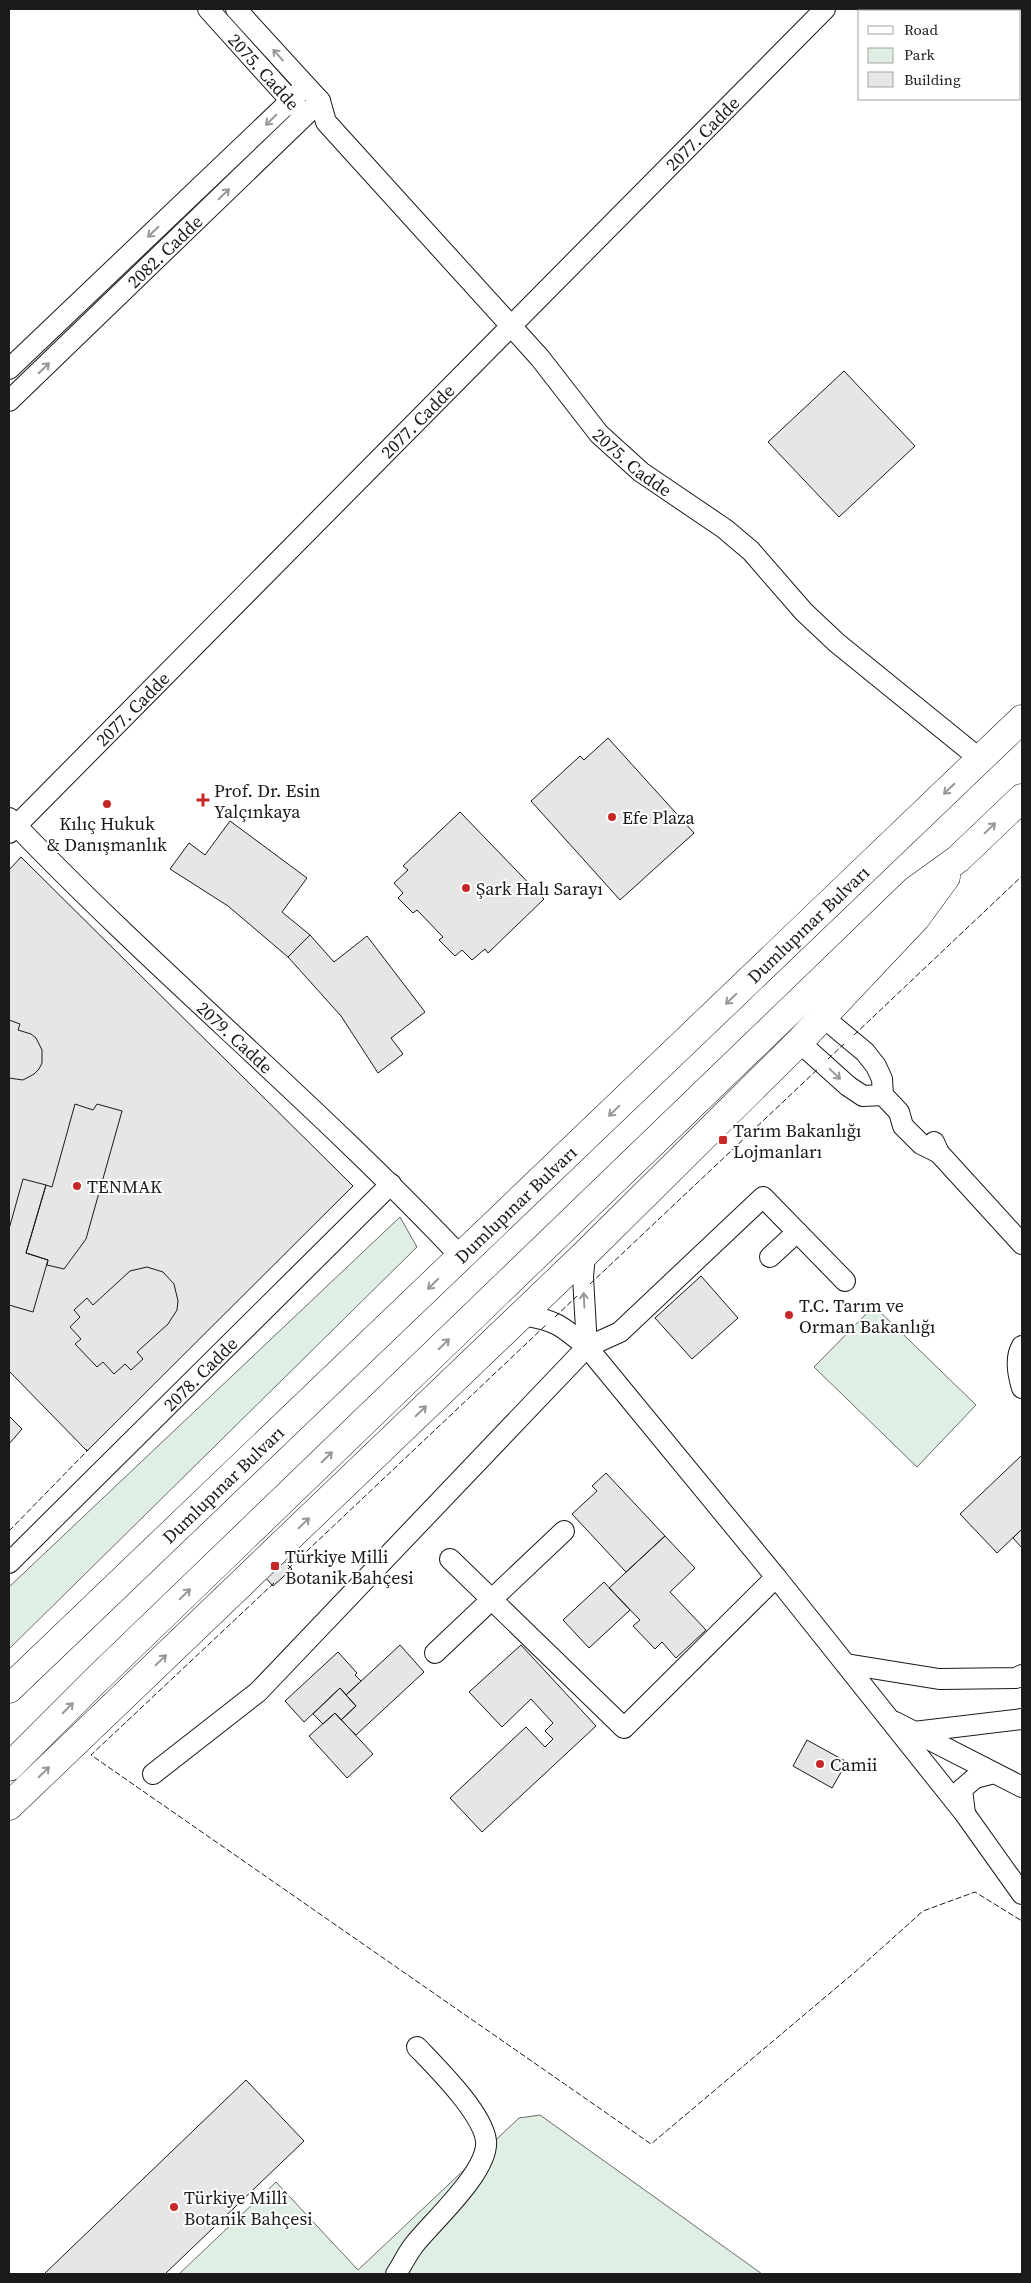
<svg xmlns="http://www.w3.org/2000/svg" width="1031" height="2283" font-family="'Source Serif 4',serif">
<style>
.green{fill:#e0efe3;stroke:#6a6a6a}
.building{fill:#e6e6e6;stroke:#1a1a1a}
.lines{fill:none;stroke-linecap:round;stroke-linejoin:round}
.minor-casing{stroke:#1a1a1a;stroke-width:22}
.highway-casing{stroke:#1a1a1a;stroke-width:29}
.minor{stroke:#fff;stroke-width:20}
.highway{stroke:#fff;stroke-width:28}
.fence{stroke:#1a1a1a;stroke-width:1;stroke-dasharray:6 2.5;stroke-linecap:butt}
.oneway{stroke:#989898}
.poi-dot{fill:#c62828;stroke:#fff;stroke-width:2}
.labels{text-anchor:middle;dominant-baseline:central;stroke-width:4;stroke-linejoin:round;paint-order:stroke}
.street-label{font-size:18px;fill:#1a1a1a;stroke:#fff}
.poi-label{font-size:18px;fill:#1a1a1a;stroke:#fff;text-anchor:start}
</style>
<rect width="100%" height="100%" fill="#fff"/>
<path class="green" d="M400 1217 417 1247 9 1649V1587Z
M874 1306 976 1405 917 1467 814 1367Z
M540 2115 762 2274H179L276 2182 358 2270 519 2118Z"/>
<path class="building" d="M844 371 915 446 839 517 768 442Z
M608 738 694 833 620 900 531 801 580 756 584 760Z
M460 812 544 899 488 953 485 949 472 960 462 950 455 956 439 940 443 937 417 910 413 913 398 898 403 893 394 883 408 870 403 866Z
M230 821 307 878 282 912 310 935 288 957 228 906 170 869 189 843 205 855Z
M21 857 353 1186 87 1451 9 1371V870Z
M310 935 334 962 367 936 425 1012 391 1038 403 1054 378 1073 341 1016 288 957Z
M9 1020 20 1024 18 1030 31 1034 36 1038 42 1050V1063L39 1069 34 1074 23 1080 9 1078Z
M75 1104 93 1110 97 1104 122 1111 86 1239 64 1269 47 1265 48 1260 26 1253 46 1185 52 1187Z
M23 1179 46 1185 26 1253 48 1260 33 1312 9 1305V1229Z
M147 1267 163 1272 174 1284 178 1301 177 1310 168 1324 137 1352 143 1359 131 1370 125 1364 114 1374 103 1362 97 1367 75 1344 81 1339 70 1327 80 1317 74 1310 87 1298 93 1305 130 1271Z
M701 1276 738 1318 692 1359 655 1318Z
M9 1416 22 1429 9 1444Z
M1022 1455V1529L997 1553 960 1514Z
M606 1473 665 1536 626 1572 572 1514 597 1491 592 1486Z
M1021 1530 1022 1532V1548L1013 1538Z
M665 1536 695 1568 670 1592 706 1630 676 1658 662 1642 655 1649 633 1626 640 1620 609 1588Z
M282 1559 292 1569 273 1586 264 1576Z
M604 1582 630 1610 589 1648 563 1620Z
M400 1645 424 1672 356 1735 341 1720 356 1706 346 1695Z
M521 1645 596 1726 482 1832 450 1798 526 1727 545 1747 553 1739 545 1731 553 1723 531 1699 502 1727 469 1692Z
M338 1652 357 1673 355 1675 361 1681 346 1695 340 1688 304 1722 285 1701Z
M340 1688 356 1706 341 1720 335 1713 323 1724 313 1714Z
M335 1713 373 1754 347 1778 309 1736Z
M807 1740 847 1762 832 1788 793 1766Z
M246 2080 304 2141 165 2274H44Z"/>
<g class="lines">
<g class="minor-casing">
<g id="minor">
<path id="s1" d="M208 9 300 111"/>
<path id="s2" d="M236 9 320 101 326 122 540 358 599 434 641 472 725 529 751 551 804 612 837 643 980 759"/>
<path d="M9 369 306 86"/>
<path id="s3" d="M9 401 320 101"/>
<path id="s4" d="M9 818C154 970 317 1104 461 1257"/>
<path id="s5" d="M9 833 825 9"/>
<path d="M823 1017 865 1052 876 1066 882 1079 883 1095 899 1112 903 1126 921 1144 939 1153"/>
<path d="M799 1042 848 1086 863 1096 883 1095"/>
<path d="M934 1142 939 1153 1022 1244"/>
<path d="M585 1254 583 1277 587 1347"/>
<path d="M770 1257 797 1232"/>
<path d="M1022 1346C1015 1357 1018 1375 1022 1388"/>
<path d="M450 1559 624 1728 776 1577 587 1347C561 1325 555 1320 522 1315"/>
<path id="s6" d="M9 1563 391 1184"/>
<path d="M776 1577 965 1814 1022 1894"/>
<path d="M435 1653 564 1531"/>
<path d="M846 1664 939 1679 1016 1678 1022 1675"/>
<path d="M895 1722 1022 1787"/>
<path d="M914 1732 1022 1719"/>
<path d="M153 1774 258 1692 587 1347 620 1332 763 1197 845 1281"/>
<path d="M965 1814 962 1789 975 1778 994 1773"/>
<path d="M396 2274C402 2265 407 2254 414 2245 433 2221 489 2171 486 2141 483 2113 436 2067 417 2047"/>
</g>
</g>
<g class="highway-casing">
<g id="highway">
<path id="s7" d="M9 1689 1022 719"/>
<path d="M9 1767 95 1681 915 890 958 859 1022 798"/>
<path d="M9 1806 585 1254 799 1042 916 918 946 877"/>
</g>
</g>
<use href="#minor" class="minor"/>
<use href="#highway" class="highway"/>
<path class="fence" d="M854 1035 1022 876
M828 1059 844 1044
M590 1284 819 1068
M555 1317 577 1296
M9 1531 87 1451 86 1449
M288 1569 546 1325
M274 1583 91 1755 651 2144 855 1972 923 1911 975 1892 1022 1921"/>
</g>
<defs><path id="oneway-shaft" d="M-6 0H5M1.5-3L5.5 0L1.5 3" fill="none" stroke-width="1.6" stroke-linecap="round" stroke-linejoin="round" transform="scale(1.25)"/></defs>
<g class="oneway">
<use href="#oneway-shaft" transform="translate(278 55) rotate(-132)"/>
<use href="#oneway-shaft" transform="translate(271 120) rotate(136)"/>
<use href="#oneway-shaft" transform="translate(224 194) rotate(-44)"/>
<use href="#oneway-shaft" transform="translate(153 232) rotate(136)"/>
<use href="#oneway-shaft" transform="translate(44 368) rotate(-44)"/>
<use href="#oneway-shaft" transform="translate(949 789) rotate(136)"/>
<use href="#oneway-shaft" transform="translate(990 828) rotate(-44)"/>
<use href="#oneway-shaft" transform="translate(731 999) rotate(136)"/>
<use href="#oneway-shaft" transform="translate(835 1074) rotate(43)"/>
<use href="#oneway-shaft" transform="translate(614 1111) rotate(136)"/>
<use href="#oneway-shaft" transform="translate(433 1284) rotate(136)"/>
<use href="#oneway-shaft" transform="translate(584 1300) rotate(-93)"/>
<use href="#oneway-shaft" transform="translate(444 1344) rotate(-44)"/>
<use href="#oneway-shaft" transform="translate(421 1411) rotate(-44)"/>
<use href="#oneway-shaft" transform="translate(327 1457) rotate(-44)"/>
<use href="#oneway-shaft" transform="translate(304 1523) rotate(-44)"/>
<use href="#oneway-shaft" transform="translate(185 1594) rotate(-44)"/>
<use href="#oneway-shaft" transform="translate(161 1660) rotate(-44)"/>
<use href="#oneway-shaft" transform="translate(68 1708) rotate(-45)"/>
<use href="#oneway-shaft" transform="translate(44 1772) rotate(-44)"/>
</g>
<g class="poi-dot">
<path d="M200.5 792.5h5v5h5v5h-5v5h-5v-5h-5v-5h5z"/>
<circle cx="107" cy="804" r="5"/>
<circle cx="612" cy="817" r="5"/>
<circle cx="466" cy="888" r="5"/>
<rect x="718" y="1135" width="10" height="10" rx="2.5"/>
<circle cx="77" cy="1186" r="5"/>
<circle cx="789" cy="1315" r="5"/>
<rect x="270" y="1561" width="10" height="10" rx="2.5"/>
<circle cx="820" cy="1764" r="5"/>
<circle cx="174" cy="2207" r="5"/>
</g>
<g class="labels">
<g class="street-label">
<text stroke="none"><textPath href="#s1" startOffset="84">2075. Cadde</textPath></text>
<text stroke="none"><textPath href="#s5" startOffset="985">2077. Cadde</textPath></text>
<text stroke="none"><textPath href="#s3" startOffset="216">2082. Cadde</textPath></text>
<text stroke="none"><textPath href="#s5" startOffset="580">2077. Cadde</textPath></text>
<text stroke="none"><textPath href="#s2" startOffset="605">2075. Cadde</textPath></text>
<text stroke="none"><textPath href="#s5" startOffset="175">2077. Cadde</textPath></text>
<text stroke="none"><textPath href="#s7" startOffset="1106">Dumlupınar Bulvarı</textPath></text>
<text stroke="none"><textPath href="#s4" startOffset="315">2079. Cadde</textPath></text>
<text stroke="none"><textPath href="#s7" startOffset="701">Dumlupınar Bulvarı</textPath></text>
<text stroke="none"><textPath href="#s6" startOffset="269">2078. Cadde</textPath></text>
<text stroke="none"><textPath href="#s7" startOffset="296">Dumlupınar Bulvarı</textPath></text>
</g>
<g class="poi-label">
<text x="214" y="790">Prof. Dr. Esin<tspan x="214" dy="21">Yalçınkaya</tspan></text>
<text x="622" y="817">Efe Plaza</text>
<text x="107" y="823" text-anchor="middle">Kılıç Hukuk<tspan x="107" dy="21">&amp; Danışmanlık</tspan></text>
<text x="476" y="888">Şark Halı Sarayı</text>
<text x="733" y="1130">Tarım Bakanlığı<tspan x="733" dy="21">Lojmanları</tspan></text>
<text x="87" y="1186">TENMAK</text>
<text x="799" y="1305">T.C. Tarım ve<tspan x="799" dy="21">Orman Bakanlığı</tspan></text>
<text x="285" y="1556">Türkiye Milli<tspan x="285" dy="21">Botanik Bahçesi</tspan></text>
<text x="830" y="1764">Camii</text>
<text x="184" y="2197">Türkiye Millî<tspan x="184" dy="21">Botanik Bahçesi</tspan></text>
</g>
</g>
<rect width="1031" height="2283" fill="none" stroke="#1a1a1a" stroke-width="20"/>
<rect x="858" y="10" width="162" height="90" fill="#ffffff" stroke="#a3a3a3"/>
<rect x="868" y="26" width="25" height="8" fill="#ffffff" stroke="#a3a3a3"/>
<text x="904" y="35" font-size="15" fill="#1a1a1a">Road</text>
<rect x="868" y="48" width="25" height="15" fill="#e0efe3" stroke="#a3a3a3"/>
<text x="904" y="60" font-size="15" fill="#1a1a1a">Park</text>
<rect x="868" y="72" width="25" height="15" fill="#e6e6e6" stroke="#a3a3a3"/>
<text x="904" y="85" font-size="15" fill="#1a1a1a">Building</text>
</svg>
